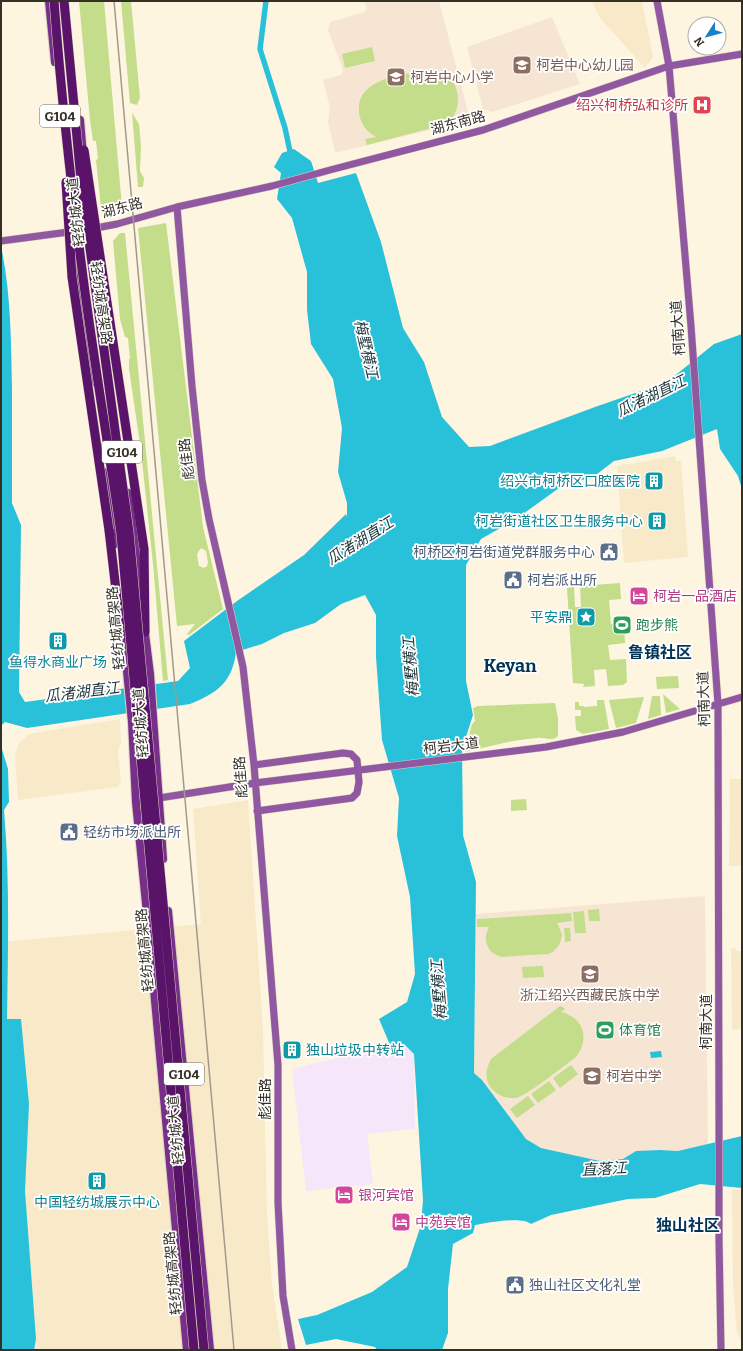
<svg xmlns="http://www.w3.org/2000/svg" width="743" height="1351" font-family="Bitter,'Noto Sans SC',serif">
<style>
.built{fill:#f8e9c9}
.industrial{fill:#f5e6f9}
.education{fill:#f6e5d3}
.green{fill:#c3dd8a;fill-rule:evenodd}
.water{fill:#29c1da}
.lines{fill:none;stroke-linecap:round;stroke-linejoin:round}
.canal{stroke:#29c1da;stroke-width:5.5}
.secondary-casing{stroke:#dad2bf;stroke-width:8}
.primary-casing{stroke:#dad2bf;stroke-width:10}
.highway-casing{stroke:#dad2bf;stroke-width:10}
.secondary{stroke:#9058a0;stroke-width:7}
.primary{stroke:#772f89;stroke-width:8}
.highway{stroke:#59146a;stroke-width:9}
.rail{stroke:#a19a8b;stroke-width:1.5}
.highway-bridge-casing{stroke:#dad2bf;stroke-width:10;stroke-linecap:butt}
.highway-bridge{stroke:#59146a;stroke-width:9}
.labels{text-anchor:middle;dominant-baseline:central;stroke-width:3.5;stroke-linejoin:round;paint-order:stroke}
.shield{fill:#fff;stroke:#716e67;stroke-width:1}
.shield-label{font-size:13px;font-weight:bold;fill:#343026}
.education-label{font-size:14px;fill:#785e54;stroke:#fff;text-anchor:start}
.health-label{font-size:14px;fill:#be3a42;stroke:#fff;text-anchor:end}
.street-label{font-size:14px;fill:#343026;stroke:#fff}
.culture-label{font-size:14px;fill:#0d838f;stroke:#fff;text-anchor:end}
.service-label{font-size:14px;fill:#4e5e75;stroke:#fff;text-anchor:start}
.hotel-label{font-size:14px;fill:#b23c85;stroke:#fff;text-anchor:start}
.leisure-label{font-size:14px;fill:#27864d;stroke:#fff;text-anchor:start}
.water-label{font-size:15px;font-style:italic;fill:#223a3f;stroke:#fff}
.quarter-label{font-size:16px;font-weight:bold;fill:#033458;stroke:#fff}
.district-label{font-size:18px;font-weight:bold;fill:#033458;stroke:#fff}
</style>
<rect width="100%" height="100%" fill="#fef5e1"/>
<path class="built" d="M592 1H642L653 57 645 68 599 17Z
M675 456 676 461H681L688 557 624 563 617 466Z
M120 719 121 743 118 751 121 782 118 787 18 800 15 755 19 743 29 734Z
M730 779H742V866H729Z
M248 800 263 1030 267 1216 272 1284 282 1350H1V942L201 924 193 809Z
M731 948H736V951H742V1029L732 1030Z
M732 1189 742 1190V1340L737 1334 733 1287Z"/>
<path class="industrial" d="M404 1044 414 1054 415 1129 367 1134 373 1184 306 1191 292 1069 390 1045Z"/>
<path class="education" d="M364 1H439L468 112 463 122 335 153 328 122 330 108 323 80 341 75 343 70 328 30 330 22 365 12 367 8Z
M552 17 580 84 492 112 483 109 467 47Z
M705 896 708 1145 678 1151 660 1150 637 1151 623 1159 600 1161 541 1148 526 1139 482 1080 474 1073 476 914Z"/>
<path class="green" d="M79 1H104L122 207 119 214H105L101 208 96 160 98 159 96 141H93L90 120Z
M121 1H131L140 98 137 105 130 103Z
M372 47 375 61 345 68 342 54Z
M422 70C428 70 433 69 438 71 458 77 463 101 453 117L461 116 462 120 367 145 365 139 376 137C367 132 360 124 359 112 356 79 399 76 422 70Z
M132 113 139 124 141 146 140 171 144 178 143 187H138Z
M166 223 203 527 223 609 189 635 187 634 195 624 177 626 138 228ZM201 548 206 551 208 562 207 566 204 568 199 566 197 554Z
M120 233H125L168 680 163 681 153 564 141 451 129 369V359H130L128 338 125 337 120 319 113 241Z
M620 583 621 599 609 600 611 624 624 623 625 643 608 645 610 660 626 659 627 682 623 685 608 686 606 669 594 670 595 686 583 687 584 684 573 683 567 588 574 587 575 607H581L580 586Z
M678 676 679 688 657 689 656 677Z
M663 694 680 709 666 713Z
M652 696H660L661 715 648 719Z
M644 697 636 723 616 728 609 700Z
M597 700H604L609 729 583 734 576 730 575 716H581V710H575V702H579V706H583L584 707 597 706Z
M555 703 558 718V736C552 742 545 737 537 738 515 740 497 744 475 750L474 748 469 749 470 751 465 752 472 724 475 721 473 708 478 706Z
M526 799 527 810 511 811V800Z
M599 909 600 921H589L588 910Z
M584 911 586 933H575L573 912Z
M571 913 572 921 557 923 562 934 561 940 559 945 553 952 548 954 502 957C487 954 482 940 489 927H477V919Z
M564 928H570L571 941 565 942Z
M543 966 544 977 523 978 522 967Z
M560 1006 563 1007 565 1009 561 1012C585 1018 590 1040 575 1058 562 1067 528 1095 516 1098 506 1099 497 1095 491 1088 484 1078 486 1069 491 1059Z
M571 1065 578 1074 560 1088 553 1078Z
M549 1081 556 1090 538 1103 531 1094Z
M528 1096 535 1105 517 1118 510 1109Z"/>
<path class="water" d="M294 149 311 161 318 183 356 173 381 242 403 328 424 362 442 417 469 447 490 446 595 407 667 382 714 344 742 334V489L738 476 720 449 717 429 662 451 614 461 592 478 566 483 516 519 481 539 466 565V681L473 715 462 749 463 835 476 882 474 1073 482 1080 526 1139 541 1148 600 1161 623 1159 636 1151 660 1150 678 1151 742 1136V1188L700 1184 655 1198 628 1199 551 1215 531 1224C521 1216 488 1223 475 1225L473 1233 453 1244 448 1289V1333L442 1350H377L375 1347 336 1339 306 1345 298 1319 317 1315 372 1292 407 1267 421 1225 423 1200 414 1054 404 1044 390 1045 379 1019 407 1002 415 974 410 897 397 836 399 798 382 740 376 657V615L365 595 341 604 315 623 284 633 262 644 236 652C232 683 217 693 190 704L27 728 5 722 1 726V246C11 293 11 341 12 388 12 427 12 465 12 503L21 525 19 692 25 702 178 681 190 668 184 641 237 601 304 555 346 514 347 517V503L338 472 342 428 333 379 311 344 307 310V272L292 218 277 199 281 173 274 167 282 153Z
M1 746 8 769 9 802 4 810C10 879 8 949 7 1019H21L29 1104 25 1191 36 1339 34 1350H1Z
M661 1051 662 1057 651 1058 650 1052Z"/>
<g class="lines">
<path class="canal" d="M266 1 260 49 285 128 291 156"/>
<g class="secondary-casing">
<path id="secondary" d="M657 1 669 66 691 326 718 704 719 1122V1240L721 1350
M177 207 192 386 202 480 209 519 243 667 254 765 278 1065V1203L283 1296 292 1350
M1 241 91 229 117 224 177 207 272 186 330 170 483 130 669 66 742 54
M254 765 343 753 351 754 357 760 359 782 357 793 352 798 257 811
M159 798 255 783 546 747 623 732 742 697"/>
</g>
<g class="primary-casing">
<path id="primary" d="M49 1 55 62
M80 120 83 156
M75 261 94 382
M108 472 115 544
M128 493 141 596
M144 626 150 674 163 859
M123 630 132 722 136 802 148 924 187 1350
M168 911 210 1350"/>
</g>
<g class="highway-casing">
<path id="highway" d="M130 455 144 549 145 632
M109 530 117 599 124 635"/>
</g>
<use href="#secondary" class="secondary"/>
<use href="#primary" class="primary"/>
<use href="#highway" class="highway"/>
<path class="rail" d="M114 1 234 1350"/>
<g class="highway-bridge-casing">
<path id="highway-bridge" d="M54 1C61 93 71 185 83 277 94 363 109 448 121 534L194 1350
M64 1 82 190 129 532 204 1350
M84 150 130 455
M66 182 72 277 109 530"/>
</g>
<use href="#highway-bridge" class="highway-bridge"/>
</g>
<defs>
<g id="school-square" transform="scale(1)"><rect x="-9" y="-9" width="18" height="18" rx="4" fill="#8d6e63" stroke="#fff"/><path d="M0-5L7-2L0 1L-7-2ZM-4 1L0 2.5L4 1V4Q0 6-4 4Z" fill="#fff"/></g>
<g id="hospital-square" transform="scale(1)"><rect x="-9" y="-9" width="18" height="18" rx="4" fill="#e0444e" stroke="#fff"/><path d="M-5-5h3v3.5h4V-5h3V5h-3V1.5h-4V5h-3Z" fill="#fff"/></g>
<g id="building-square" transform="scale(1)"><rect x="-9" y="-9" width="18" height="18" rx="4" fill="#0f9aa8" stroke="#fff"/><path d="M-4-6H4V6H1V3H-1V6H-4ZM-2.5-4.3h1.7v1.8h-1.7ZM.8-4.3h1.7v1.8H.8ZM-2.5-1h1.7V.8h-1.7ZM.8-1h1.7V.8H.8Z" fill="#fff"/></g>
<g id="civic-square" transform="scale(1)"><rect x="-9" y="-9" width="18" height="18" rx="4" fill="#5c6f8a" stroke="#fff"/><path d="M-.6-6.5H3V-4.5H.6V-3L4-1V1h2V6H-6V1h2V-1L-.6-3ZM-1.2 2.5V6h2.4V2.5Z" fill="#fff"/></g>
<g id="hotel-square" transform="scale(1)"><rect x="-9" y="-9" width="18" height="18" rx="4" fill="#d1479c" stroke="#fff"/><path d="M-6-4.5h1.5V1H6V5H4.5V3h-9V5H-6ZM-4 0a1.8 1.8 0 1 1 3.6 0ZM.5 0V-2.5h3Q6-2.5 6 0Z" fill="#fff"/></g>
<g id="sight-square" transform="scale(1)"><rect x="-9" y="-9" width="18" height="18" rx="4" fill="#0f9aa8" stroke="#fff"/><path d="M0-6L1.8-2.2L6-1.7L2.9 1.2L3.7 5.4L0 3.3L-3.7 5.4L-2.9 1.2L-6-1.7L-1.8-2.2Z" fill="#fff"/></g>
<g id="stadium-square" transform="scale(1)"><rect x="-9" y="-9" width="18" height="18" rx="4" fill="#2e9e5b" stroke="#fff"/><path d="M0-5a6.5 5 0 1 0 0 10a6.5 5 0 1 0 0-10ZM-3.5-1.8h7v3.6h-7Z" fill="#fff"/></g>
</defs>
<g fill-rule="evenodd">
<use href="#school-square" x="522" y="65"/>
<use href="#school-square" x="396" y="77"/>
<use href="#hospital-square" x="702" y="105"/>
<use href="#building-square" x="654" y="481"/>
<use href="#building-square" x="657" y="521"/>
<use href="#civic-square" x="609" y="552"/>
<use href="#civic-square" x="513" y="580"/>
<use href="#hotel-square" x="639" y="596"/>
<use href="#sight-square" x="586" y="617"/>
<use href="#stadium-square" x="622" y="625"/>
<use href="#building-square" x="58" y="641"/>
<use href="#civic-square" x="69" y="832"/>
<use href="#school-square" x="590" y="974"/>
<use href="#stadium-square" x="605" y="1030"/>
<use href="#building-square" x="292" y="1050"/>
<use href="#school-square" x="592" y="1076"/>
<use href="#building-square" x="97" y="1181"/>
<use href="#hotel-square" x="344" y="1195"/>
<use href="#hotel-square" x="401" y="1222"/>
<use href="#civic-square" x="515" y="1285"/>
</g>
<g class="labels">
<g class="shield">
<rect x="40" y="105" width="40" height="22" rx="3"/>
<rect x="102" y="441" width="40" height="22" rx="3"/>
<rect x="164" y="1063" width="40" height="22" rx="3"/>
</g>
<g class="shield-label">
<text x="60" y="116">G104</text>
<text x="122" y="452">G104</text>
<text x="184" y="1074">G104</text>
</g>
<g class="education-label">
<text x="536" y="65">柯岩中心幼儿园</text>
<text x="410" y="77">柯岩中心小学</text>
<text x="590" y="995" text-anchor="middle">浙江绍兴西藏民族中学</text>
<text x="606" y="1076">柯岩中学</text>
</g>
<g class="health-label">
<text x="688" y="105">绍兴柯桥弘和诊所</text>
</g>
<g class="street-label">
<text transform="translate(458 123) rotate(-15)">湖东南路</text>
<text transform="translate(122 208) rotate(-15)">湖东路</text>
<text transform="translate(76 212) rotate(-96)">轻纺城大道</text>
<text transform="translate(101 303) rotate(82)">轻纺城高架路</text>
<text transform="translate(678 328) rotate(-94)">柯南大道</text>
<text transform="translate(187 459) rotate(-97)">彪佳路</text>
<text transform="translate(116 628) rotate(-95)">轻纺城高架路</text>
<text transform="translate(704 699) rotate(-92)">柯南大道</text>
<text transform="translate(141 723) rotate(-94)">轻纺城大道</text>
<text transform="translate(451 746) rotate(-7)">柯岩大道</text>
<text transform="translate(241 777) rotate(-94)">彪佳路</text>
<text transform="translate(145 950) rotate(-95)">轻纺城高架路</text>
<text transform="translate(706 1022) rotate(-90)">柯南大道</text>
<text transform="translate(265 1099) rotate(-90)">彪佳路</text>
<text transform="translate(176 1130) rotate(-95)">轻纺城大道</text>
<text transform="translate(173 1273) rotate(-95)">轻纺城高架路</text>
</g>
<g class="culture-label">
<text x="640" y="481">绍兴市柯桥区口腔医院</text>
<text x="643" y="521">柯岩街道社区卫生服务中心</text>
<text x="572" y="617">平安鼎</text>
<text x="58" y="662" text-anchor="middle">鱼得水商业广场</text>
<text x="306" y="1050" text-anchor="start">独山垃圾中转站</text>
<text x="97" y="1202" text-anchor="middle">中国轻纺城展示中心</text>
</g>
<g class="service-label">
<text x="595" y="552" text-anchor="end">柯桥区柯岩街道党群服务中心</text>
<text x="527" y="580">柯岩派出所</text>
<text x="83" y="832">轻纺市场派出所</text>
<text x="529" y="1285">独山社区文化礼堂</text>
</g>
<g class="hotel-label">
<text x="653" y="596">柯岩一品酒店</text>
<text x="358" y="1195">银河宾馆</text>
<text x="415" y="1222">中苑宾馆</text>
</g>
<g class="leisure-label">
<text x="636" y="625">跑步熊</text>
<text x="619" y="1030">体育馆</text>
</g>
<g class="water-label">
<text transform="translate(366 349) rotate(77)">梅墅横江</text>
<text transform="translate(651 396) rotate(-26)">瓜渚湖直江</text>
<text transform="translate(360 541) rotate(-32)">瓜渚湖直江</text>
<text transform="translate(411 667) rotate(-95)">梅墅横江</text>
<text transform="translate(82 692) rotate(-7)">瓜渚湖直江</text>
<text transform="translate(439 990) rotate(-95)">梅墅横江</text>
<text transform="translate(604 1169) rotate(-3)">直落江</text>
</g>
<g class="quarter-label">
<text x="660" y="652">鲁镇社区</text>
<text x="688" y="1225">独山社区</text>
</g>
<g class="district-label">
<text x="510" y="666">Keyan</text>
</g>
</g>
<rect width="743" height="1351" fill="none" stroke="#343026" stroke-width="4"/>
<g transform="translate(707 36) rotate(234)"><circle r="19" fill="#ffffff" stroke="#aeaca8"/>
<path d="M0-3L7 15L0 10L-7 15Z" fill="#1a80cb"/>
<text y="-6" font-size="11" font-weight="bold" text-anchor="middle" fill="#343026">N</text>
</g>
</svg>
